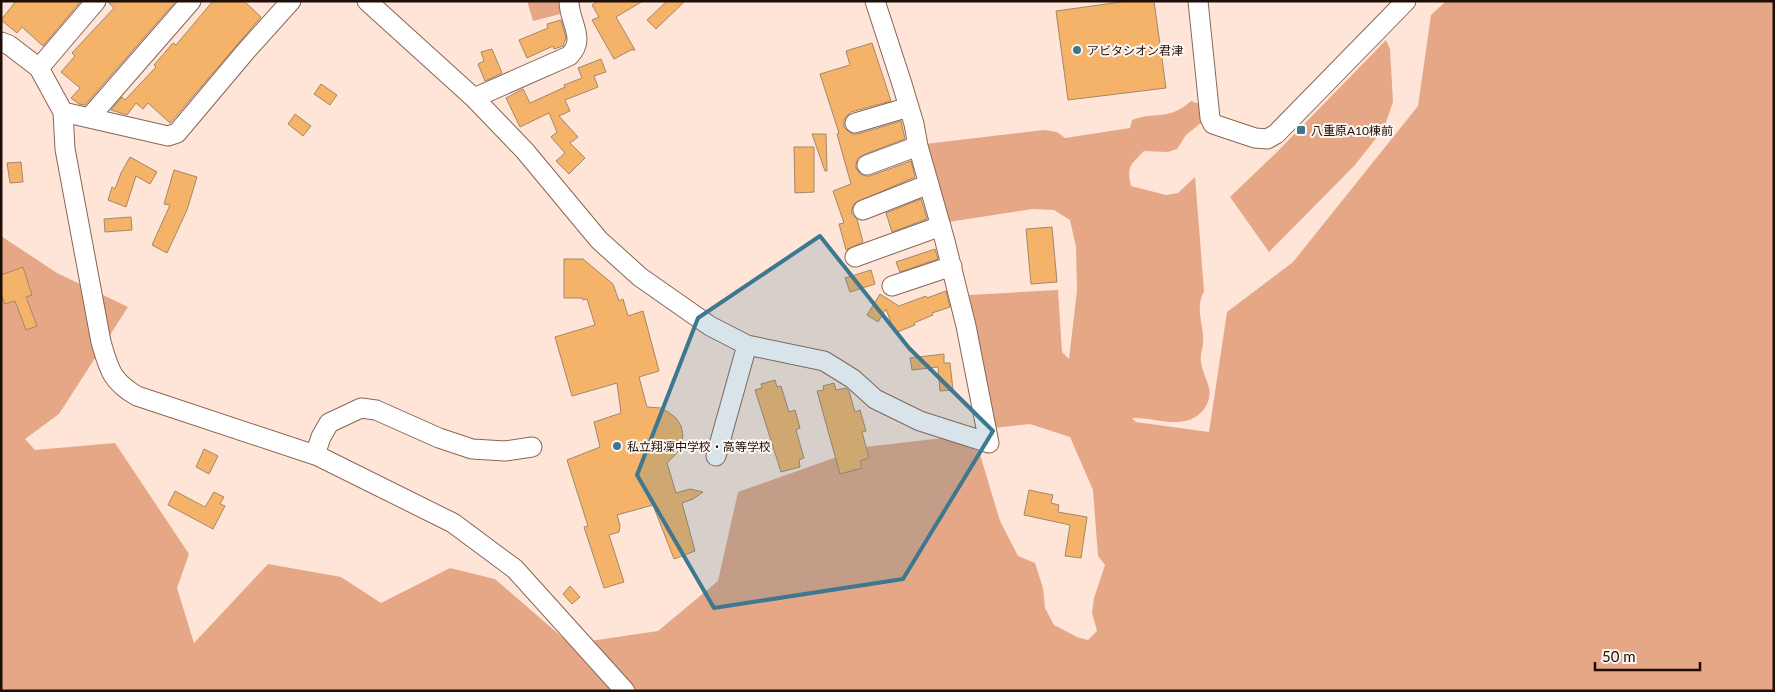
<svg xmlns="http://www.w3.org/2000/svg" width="1775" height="692" font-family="Lato,'Noto Sans JP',sans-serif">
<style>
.green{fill:#e6a786}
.building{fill:#f4b369;stroke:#a48769}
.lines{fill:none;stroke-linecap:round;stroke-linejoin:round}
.minor-casing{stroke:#8a6553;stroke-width:21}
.minor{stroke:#fff;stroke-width:19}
.marked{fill:#3d7790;fill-opacity:0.2;stroke:#3d7790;stroke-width:4;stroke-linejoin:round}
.poi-dot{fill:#3d7790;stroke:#fff6f1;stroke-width:2}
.labels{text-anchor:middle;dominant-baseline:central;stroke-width:4;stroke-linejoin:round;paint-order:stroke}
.poi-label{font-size:12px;fill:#1d0f07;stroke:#fff6f1;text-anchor:start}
</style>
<rect width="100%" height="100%" fill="#fee5d8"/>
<path class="green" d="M527 1H560L564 13 533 21Z
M1446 1H1774V691H1V236L57 273 128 307 59 414 25 439 35 450 115 443 189 554 177 588 194 643 268 564 341 577 381 603 450 568 495 579 570 644 658 631 718 581 738 492 865 447 943 438 979 451 1000 521 1018 556 1035 563 1043 588 1045 608 1054 625 1077 637 1088 640 1097 631 1092 613 1094 598 1105 565 1098 556 1093 490 1070 437 1030 424 995 428 969 295 1058 290 1062 352 1069 359 1077 290 1076 247 1070 220 1054 210 1033 209 948 222 925 144 1044 130 1057 132 1065 138 1130 128 1132 120C1156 111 1169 121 1191 101L1202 105V122L1186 135 1177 149 1168 152 1144 151C1131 165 1126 166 1131 186L1166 195 1178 193 1195 177 1204 291C1194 310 1205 326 1203 344 1202 351 1200 355 1201 362 1202 371 1207 379 1209 388 1212 402 1202 416 1189 420 1170 426 1151 417 1132 418L1136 422 1209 432 1227 312 1293 262 1418 106 1431 15Z
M1386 40 1390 49 1393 102 1384 128 1355 165 1269 252 1230 197 1275 154Z"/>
<path class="building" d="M16 1H81L43 46 22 27 17 33 1 20Z
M107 1H176L85 105 79 104 71 98 80 88 61 72 75 56 72 53 114 8Z
M213 1H244L261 17 170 123 148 103 143 109 136 103 127 115 111 110 122 97 125 100 156 67 154 65 173 43 176 45Z
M598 1H643L616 17 635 50H631L614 59 592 20 599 17 592 5Z
M667 1H685L656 29 647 20Z
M1128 1H1154L1166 88 1068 100 1056 11Z
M561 20 566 38 563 46 554 49 553 46 527 58 519 40 548 28 547 24Z
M872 43 891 101 851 112 847 116 844 120V127L848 131 852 134H858L901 121 905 139 863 155 858 158 856 164V168L860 174 866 176H870L911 161 915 177 855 203 852 208V214L857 219 863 242 846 250 839 224 844 223 833 191 851 184 837 134 839 133 820 74 850 65 846 51Z
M492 49 502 73 485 81 478 64 484 61 481 52Z
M601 59 606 72 594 76 598 87 565 100 570 111 559 116 578 137 570 143 585 158 569 174 556 161 565 153 551 137 557 132 549 113 520 127 506 98 523 89 530 103 565 87 564 85 582 78 578 68Z
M321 84 337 95 330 105 314 94Z
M295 114 311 126 303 136 288 124Z
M812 134H826L827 171H825Z
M794 147H814V192L795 193Z
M130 157 157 172 150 184 136 176 126 207 108 200 112 187 115 189 121 173Z
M21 162 23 182 10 183 7 163Z
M174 170 197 177 187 210 167 253 152 245 170 205 164 204Z
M921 199 927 219 892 232 886 213Z
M131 217 132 230 105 232 104 219Z
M1052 227 1057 282 1031 284 1026 229Z
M935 249 938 259 900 272 896 262Z
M564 259H583L613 284 619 301 623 299 628 316 643 311 659 371 639 377 647 407 661 408 668 412 676 418 681 426 683 435 681 444 677 453 667 463 676 493 690 489 703 492 693 499 682 503 695 551 674 559 653 505 617 515 620 525 619 532 609 535 624 582 604 588 584 527 588 526 567 460 600 447 594 422 621 413 617 383 572 396 555 337 595 325 587 299 583 300 582 298H564Z
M23 267 32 295 26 297 37 326 26 330 15 301 5 304 1 293V275Z
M871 270 875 284 850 292 845 278Z
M946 291 950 307 932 313 933 315 914 323 915 325 895 333 886 309 878 322 867 315 880 294 899 306 926 296 927 298Z
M944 354V363H950L953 390 940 391 938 367 912 370 910 358Z
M775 380 777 387 781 386 789 412 795 410 800 428 796 430 804 458 799 460 800 467 781 472 755 390 762 388 761 384Z
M834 383 836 390 846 388 849 391 855 412 860 410 866 431 862 432 869 458 860 461 862 468 840 474 817 391 824 390 823 386Z
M204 449 218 456 209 474 196 467Z
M1029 490 1053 495 1051 503 1059 505 1058 512 1087 517 1081 558 1065 556 1070 525 1024 515Z
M175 491 205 507 214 492 224 497 220 504 225 506 213 529 168 505Z
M570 586 580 597 572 604 563 594Z"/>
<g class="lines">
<g class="minor-casing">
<path id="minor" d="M367 1 474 98 525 151 599 240 640 277 710 326 747 345 824 361 853 379 875 399 920 421 989 443 966 326 945 241 918 146 914 124 902 84 875 1
M1198 1 1210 118 1213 124 1255 138 1267 139 1276 134 1406 1
M1 42 9 45 39 68 63 112 65 149 101 342C109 369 111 381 137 396L318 456 453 523 515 569 625 691
M39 68 96 1
M474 98 569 56C587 39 569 23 569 1
M63 112 168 136 177 133 246 51 291 1
M89 118 191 1
M855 123 909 107
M867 165 918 146
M863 210 929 184
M855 257 941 226
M892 286 952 266
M318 456 317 449 321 437 329 423 361 408 376 410 439 438 472 449 505 451 532 447
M716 456 747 345"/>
</g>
<use href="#minor" class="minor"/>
</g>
<path class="marked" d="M820 236 909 348 993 431 903 579 714 608 637 475 698 318Z"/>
<g class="poi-dot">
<circle cx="1077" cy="50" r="5"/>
<rect x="1296" y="125" width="10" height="10" rx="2.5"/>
<circle cx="617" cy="446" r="5"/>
</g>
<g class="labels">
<g class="poi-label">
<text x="1087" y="50">アビタシオン君津</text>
<text x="1311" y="130">八重原A10棟前</text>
<text x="627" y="446">私立翔凜中学校・高等学校</text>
</g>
</g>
<rect width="1775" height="692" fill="none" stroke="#1d0f07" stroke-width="5"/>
<path d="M1595 662v8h105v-8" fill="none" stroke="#1d0f07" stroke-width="2.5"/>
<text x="1602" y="662" font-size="15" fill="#1d0f07" stroke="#fff6f1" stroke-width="4" paint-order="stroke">50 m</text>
</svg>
